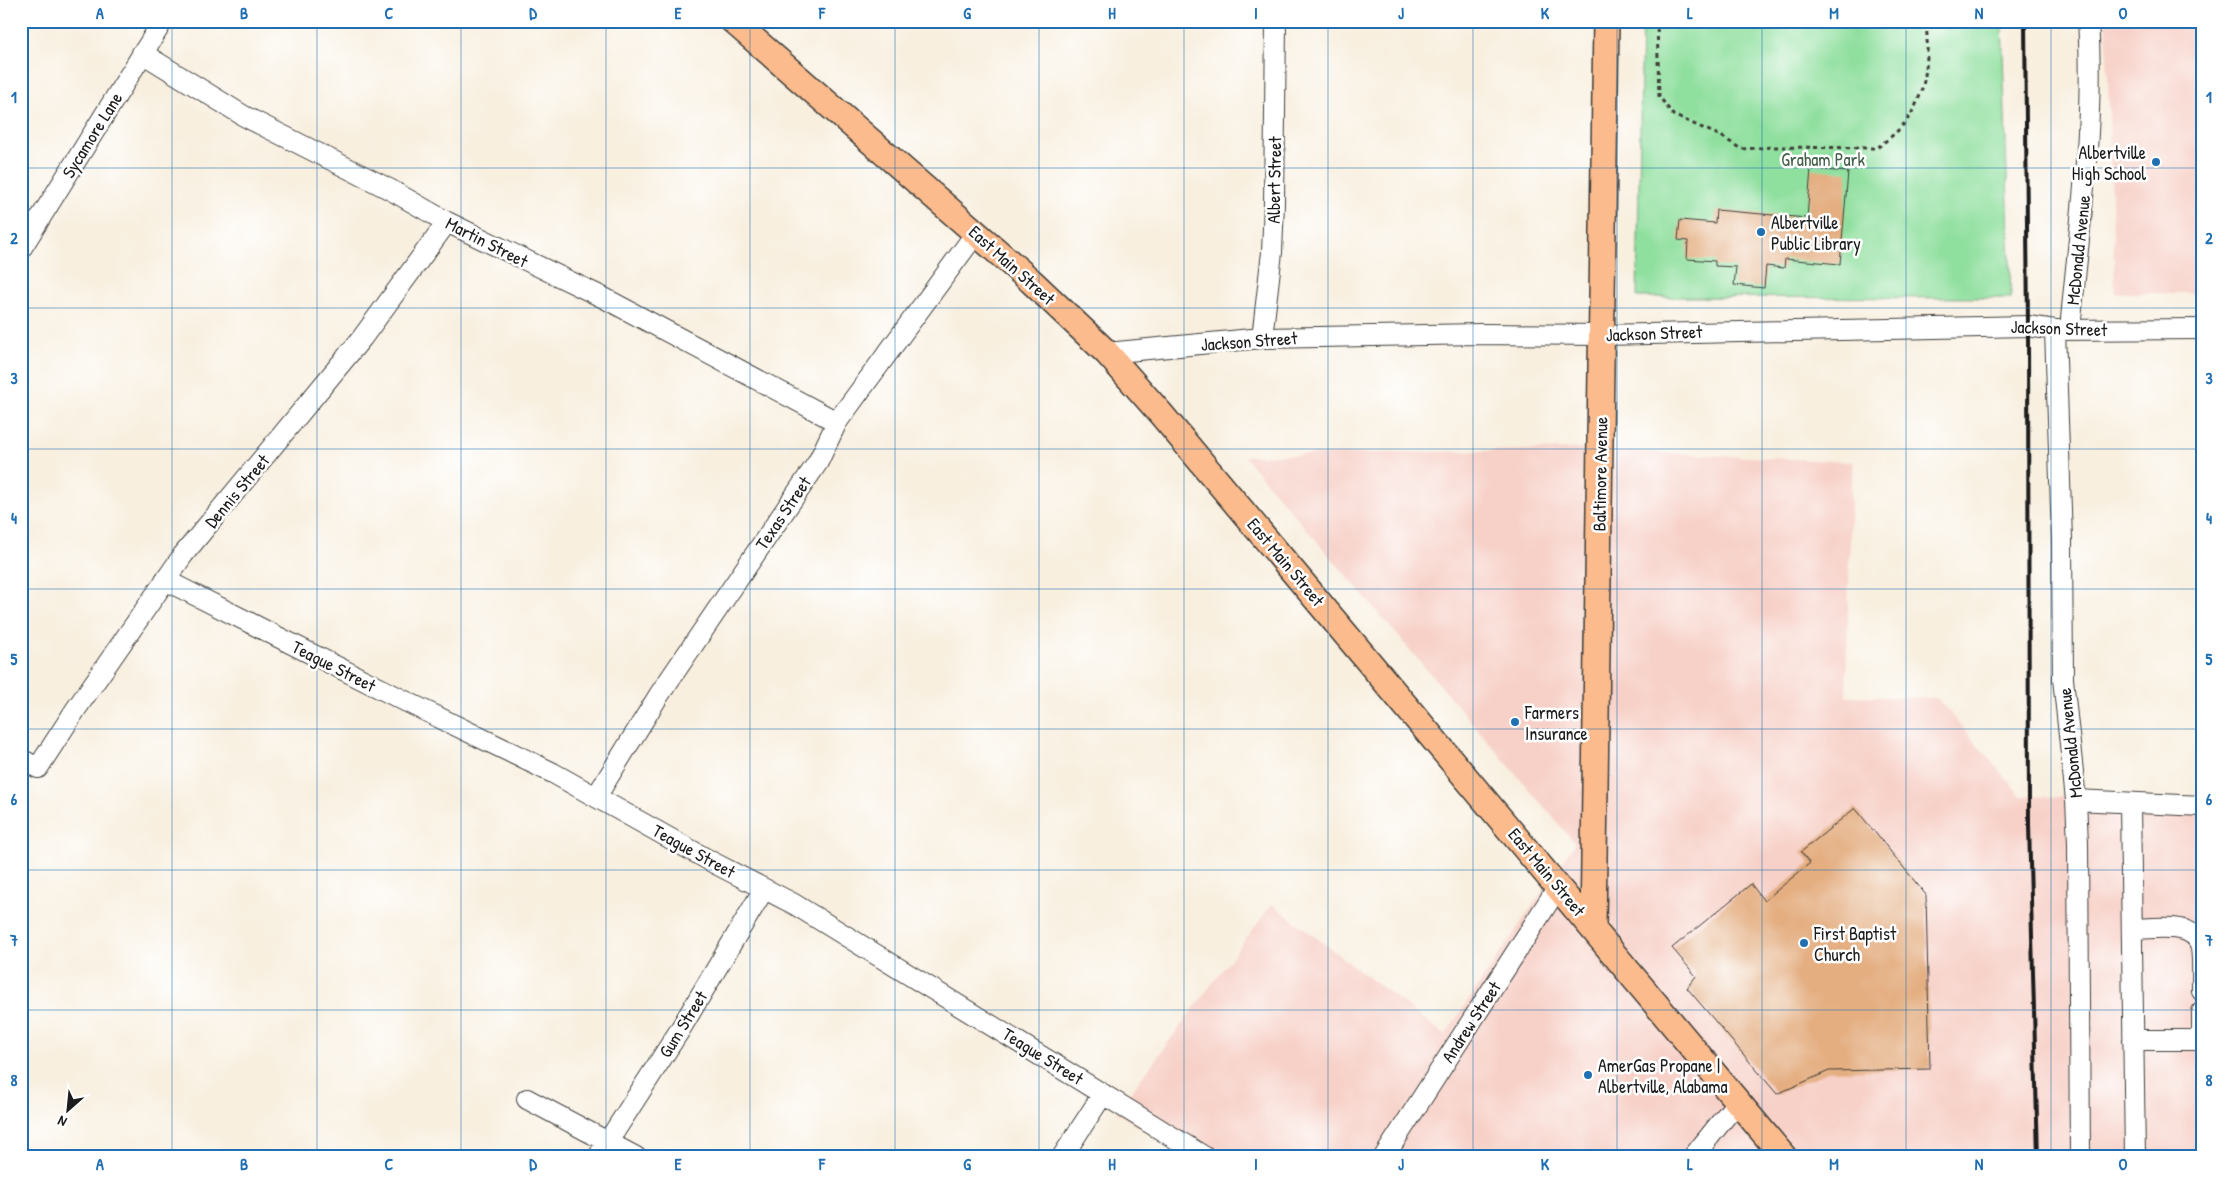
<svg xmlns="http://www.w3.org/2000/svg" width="2223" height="1178" font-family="'Patrick Hand',sans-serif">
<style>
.built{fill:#f7d1c8}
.green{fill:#8fdf9e;stroke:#567e5d}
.building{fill:#e4ae81}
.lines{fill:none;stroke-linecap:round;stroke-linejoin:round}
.minor-casing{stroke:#3d3c39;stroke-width:22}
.major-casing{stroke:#3d3c39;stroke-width:28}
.path{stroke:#3d3c39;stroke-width:3;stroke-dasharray:4 4;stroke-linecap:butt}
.minor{stroke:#fff;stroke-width:20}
.major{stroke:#fbbb8c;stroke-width:25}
.rail{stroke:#1c1c1c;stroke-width:4}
.grid{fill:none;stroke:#1f6fb2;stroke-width:1;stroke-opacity:0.55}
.poi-dot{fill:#1f6fb2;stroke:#fff;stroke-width:2}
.labels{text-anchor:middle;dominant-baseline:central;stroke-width:5;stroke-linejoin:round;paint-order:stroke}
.street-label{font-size:18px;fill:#1c1c1c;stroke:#fff}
.poi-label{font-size:18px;fill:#1c1c1c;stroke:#fff;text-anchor:start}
.park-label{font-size:18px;fill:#44604a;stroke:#fff}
.neatline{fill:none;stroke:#1f6fb2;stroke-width:2}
.grid-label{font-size:16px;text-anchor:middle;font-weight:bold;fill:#1f6fb2}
</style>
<rect width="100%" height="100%" fill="#fff"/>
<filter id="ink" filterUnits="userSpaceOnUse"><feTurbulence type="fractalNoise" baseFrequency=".02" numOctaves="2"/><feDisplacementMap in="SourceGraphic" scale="10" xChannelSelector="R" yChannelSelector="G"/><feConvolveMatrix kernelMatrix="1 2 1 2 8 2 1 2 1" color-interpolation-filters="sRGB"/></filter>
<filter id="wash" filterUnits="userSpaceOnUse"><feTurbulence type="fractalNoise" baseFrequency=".0096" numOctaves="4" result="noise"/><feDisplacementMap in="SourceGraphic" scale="20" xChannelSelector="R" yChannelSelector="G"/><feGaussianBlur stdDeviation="1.12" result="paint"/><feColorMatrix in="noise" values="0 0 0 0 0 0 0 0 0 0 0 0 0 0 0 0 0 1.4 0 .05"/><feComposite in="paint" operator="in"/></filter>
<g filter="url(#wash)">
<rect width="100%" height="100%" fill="#f8efdf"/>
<path class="built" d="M2106 21H2202V293H2115Z
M1576 449 1854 462 1851 492 1846 696 1937 698 2021 796 2202 800V1157H1186L1116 1112 1272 904 1445 1035 1575 843 1244 456Z"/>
<path class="green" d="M1642 21H2002L2011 298 1637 297Z"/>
<g id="blocks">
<path class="building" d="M1811 169 1848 172 1840 264 1785 259 1784 268 1766 266 1764 288 1734 285 1736 267 1715 266V261L1687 259 1688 241 1678 240 1680 220 1715 223 1716 210 1807 218Z
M1855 808 1926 895 1930 1069 1829 1071 1777 1094 1687 988 1696 976 1672 948 1751 884 1764 901 1810 863 1801 852Z"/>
</g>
</g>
<g filter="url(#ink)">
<use href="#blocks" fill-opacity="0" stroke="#3d3c39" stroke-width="1"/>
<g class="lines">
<g class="minor-casing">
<path id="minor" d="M142 53 244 116 391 190 447 222 606 299 837 422
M21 249 163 21
M2055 330 2062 540 2063 679 2076 800 2078 843 2080 1157
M2070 330C2079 228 2095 124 2088 21
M1262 338 1272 252 1274 203 1276 21
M1107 353 1262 338 1480 334 1602 335 2028 326 2055 330 2202 329
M165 580 405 701 553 773 714 863 794 904 1205 1157
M21 759 38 768 76 709 183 555 362 338 447 222
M596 797 659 695 818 462 837 422 976 233
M2076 800 2202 806
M2130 803 2135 1157
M2132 929C2152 929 2197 920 2201 948 2203 961 2202 977 2202 991
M2133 1040H2202
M2202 1040V1012
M527 1099 636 1157
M598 1157 678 1033 764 889
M1062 1157 1103 1094
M1384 1157 1558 887
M1693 1157 1738 1101"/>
</g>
<g class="major-casing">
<path id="major" d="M733 21 1031 281 1107 353 1161 414 1784 1157
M1593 928 1606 21"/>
</g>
<path class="path" d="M1657 21 1659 96 1673 115 1721 136 1741 149 1775 147 1877 148C1886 141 1896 133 1903 125 1928 95 1929 57 1926 21"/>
<use href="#minor" class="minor"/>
<use href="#major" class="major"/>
<path class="rail" d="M2025 21 2028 326 2029 825 2038 1157"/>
</g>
</g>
<path class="grid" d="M172 21V1157M317 21V1157M461 21V1157M606 21V1157M750 21V1157M895 21V1157M1039 21V1157M1184 21V1157M1328 21V1157M1473 21V1157M1617 21V1157M1762 21V1157M1906 21V1157M2051 21V1157M21 168H2202M21 308H2202M21 449H2202M21 589H2202M21 729H2202M21 870H2202M21 1010H2202"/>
<g class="poi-dot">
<circle cx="2156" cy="162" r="5"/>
<circle cx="1761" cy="232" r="5"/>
<circle cx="1515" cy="722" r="5"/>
<circle cx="1804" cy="943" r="5"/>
<circle cx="1588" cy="1075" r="5"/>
</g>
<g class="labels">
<g class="street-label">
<text transform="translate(92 135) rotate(-58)">Sycamore Lane</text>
<text transform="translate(1274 180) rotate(-89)">Albert Street</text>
<text transform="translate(487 242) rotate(27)">Martin Street</text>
<text transform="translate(2078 250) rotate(-84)">McDonald Avenue</text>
<text transform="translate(1012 265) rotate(42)">East Main Street</text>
<text transform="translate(2059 328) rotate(2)">Jackson Street</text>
<text transform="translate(1654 333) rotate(-2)">Jackson Street</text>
<text transform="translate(1249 341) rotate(-4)">Jackson Street</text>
<text transform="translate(1600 474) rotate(-89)">Baltimore Avenue</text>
<text transform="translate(237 491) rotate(-50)">Dennis Street</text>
<text transform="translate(783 513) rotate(-56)">Texas Street</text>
<text transform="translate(1286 562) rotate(50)">East Main Street</text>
<text transform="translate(334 666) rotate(27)">Teague Street</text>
<text transform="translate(2070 743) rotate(-96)">McDonald Avenue</text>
<text transform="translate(694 851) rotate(29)">Teague Street</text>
<text transform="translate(1547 872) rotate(50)">East Main Street</text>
<text transform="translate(1471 1022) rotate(-57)">Andrew Street</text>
<text transform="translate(683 1024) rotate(-58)">Gum Street</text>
<text transform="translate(1043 1056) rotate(32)">Teague Street</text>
</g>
<g class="poi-label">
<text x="2146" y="152" text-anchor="end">Albertville<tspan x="2146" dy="21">High School</tspan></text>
<text x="1771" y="222">Albertville<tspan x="1771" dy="21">Public Library</tspan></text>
<text x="1525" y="712">Farmers<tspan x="1525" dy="21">Insurance</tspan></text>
<text x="1814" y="933">First Baptist<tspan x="1814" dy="21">Church</tspan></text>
<text x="1598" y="1065">AmerGas Propane |<tspan x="1598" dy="21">Albertville, Alabama</tspan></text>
</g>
<g class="park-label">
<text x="1823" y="159">Graham Park</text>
</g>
</g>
<rect width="2223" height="1178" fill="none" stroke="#fff" stroke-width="55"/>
<g transform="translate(68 1110) rotate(207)" stroke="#ffffff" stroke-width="4" paint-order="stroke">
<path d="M0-4L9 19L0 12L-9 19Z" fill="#1c1c1c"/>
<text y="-8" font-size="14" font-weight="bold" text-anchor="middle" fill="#1c1c1c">N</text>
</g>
<rect x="28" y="28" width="2168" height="1122" class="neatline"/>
<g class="grid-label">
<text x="100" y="19">A</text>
<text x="244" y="19">B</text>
<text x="389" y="19">C</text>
<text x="533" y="19">D</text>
<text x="678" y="19">E</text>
<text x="822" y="19">F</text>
<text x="967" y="19">G</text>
<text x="1112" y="19">H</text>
<text x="1256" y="19">I</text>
<text x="1401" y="19">J</text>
<text x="1545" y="19">K</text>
<text x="1690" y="19">L</text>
<text x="1834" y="19">M</text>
<text x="1979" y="19">N</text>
<text x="2123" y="19">O</text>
<text x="14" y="103">1</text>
<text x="2209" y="103">1</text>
<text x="14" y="244">2</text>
<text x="2209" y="244">2</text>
<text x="14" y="384">3</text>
<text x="2209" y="384">3</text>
<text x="14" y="524">4</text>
<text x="2209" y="524">4</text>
<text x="14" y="665">5</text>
<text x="2209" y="665">5</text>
<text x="14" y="805">6</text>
<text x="2209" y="805">6</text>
<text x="14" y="946">7</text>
<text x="2209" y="946">7</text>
<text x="14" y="1086">8</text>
<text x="2209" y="1086">8</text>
<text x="100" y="1170">A</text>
<text x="244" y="1170">B</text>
<text x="389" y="1170">C</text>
<text x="533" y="1170">D</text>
<text x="678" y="1170">E</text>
<text x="822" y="1170">F</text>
<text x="967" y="1170">G</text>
<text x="1112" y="1170">H</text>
<text x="1256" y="1170">I</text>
<text x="1401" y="1170">J</text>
<text x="1545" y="1170">K</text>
<text x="1690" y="1170">L</text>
<text x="1834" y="1170">M</text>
<text x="1979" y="1170">N</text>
<text x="2123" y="1170">O</text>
</g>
</svg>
